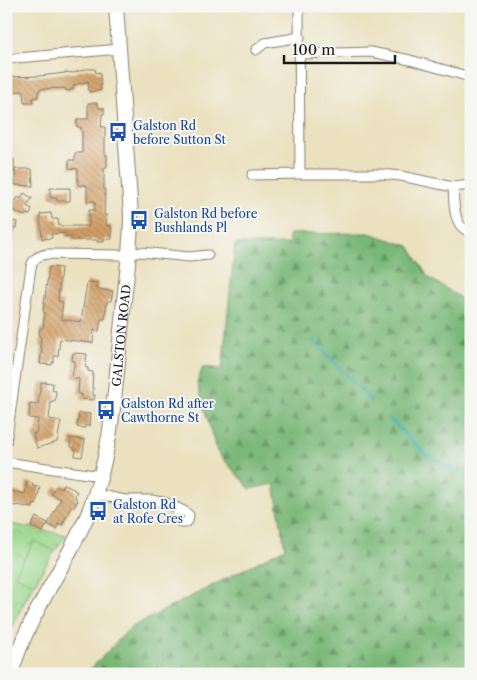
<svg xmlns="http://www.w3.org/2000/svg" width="477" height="680" font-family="'Libre Caslon Text',serif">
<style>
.forest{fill:url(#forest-firs);stroke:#4b6a4a}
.park{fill:url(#park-crowns);stroke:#5a7a54}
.pitch{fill:#99d78c;stroke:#5a7a54}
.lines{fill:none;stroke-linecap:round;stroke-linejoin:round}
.stream{stroke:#3cadb6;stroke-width:2.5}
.building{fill:url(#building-back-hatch)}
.minor-casing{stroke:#847e6e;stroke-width:11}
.primary-casing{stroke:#847e6e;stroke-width:16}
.minor{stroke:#fff;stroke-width:9}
.primary{stroke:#fff;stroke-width:14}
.labels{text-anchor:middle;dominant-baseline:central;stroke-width:4;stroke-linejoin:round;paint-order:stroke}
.transit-label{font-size:12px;fill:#164399;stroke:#f6f6f2;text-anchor:start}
.street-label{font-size:12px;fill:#1c1c1c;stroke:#f6f6f2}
</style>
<defs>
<pattern id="forest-firs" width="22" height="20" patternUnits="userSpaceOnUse" patternTransform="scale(1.25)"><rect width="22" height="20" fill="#7ab878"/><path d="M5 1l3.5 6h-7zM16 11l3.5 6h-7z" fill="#639562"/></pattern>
<pattern id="park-crowns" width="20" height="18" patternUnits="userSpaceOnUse" patternTransform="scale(1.25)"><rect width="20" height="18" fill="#99d78c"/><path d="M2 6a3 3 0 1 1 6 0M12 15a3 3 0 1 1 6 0" fill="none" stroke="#83b878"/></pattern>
<pattern id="building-back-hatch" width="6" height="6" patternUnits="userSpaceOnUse" patternTransform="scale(1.25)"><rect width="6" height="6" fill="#d39f66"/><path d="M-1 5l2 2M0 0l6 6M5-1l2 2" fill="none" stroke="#aa8153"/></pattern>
</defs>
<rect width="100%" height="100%" fill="#f6f6f2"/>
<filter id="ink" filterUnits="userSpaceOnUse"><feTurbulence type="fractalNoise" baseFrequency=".02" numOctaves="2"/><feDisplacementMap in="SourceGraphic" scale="10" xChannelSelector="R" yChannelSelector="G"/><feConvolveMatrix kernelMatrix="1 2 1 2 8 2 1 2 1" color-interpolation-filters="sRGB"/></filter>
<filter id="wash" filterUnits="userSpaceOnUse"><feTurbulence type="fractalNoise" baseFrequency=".0096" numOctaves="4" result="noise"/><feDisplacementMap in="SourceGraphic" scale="20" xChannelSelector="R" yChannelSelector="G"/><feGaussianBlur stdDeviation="1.12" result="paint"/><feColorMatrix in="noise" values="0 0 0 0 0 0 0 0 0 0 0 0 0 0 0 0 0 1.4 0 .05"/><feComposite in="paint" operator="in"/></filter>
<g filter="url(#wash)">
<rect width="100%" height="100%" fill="#ebe1bf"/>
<path class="forest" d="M369 233 409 246 428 277 471 305V674H86L130 628 285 548 274 484 250 489 217 452 197 383 203 367 222 369 235 244H289V234Z"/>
<path class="park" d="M6 523 66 535C42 568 20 606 6 643Z"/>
<path class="pitch" d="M34 541 55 551 34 584 15 575Z"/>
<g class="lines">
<path class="stream" d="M313 340 371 401
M389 418 426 455 471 479"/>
</g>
<g id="blocks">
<path class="building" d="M86 69H95L96 73 100 72 101 90 89 92 88 81 74 85 73 90 71 89 70 91 65 90V88L40 89V91H38V97L33 98V103H24L23 91 6 92V77L40 76 65 73V72L73 73Z
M88 103H97L99 108H104V114H102L101 127H105V155H107V168H104V190H105L104 215H107L106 226 111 225 112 239H104V242H97V240H72V237H66V233L51 234 52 238 42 239 40 214 51 213 52 219H58L59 226H89V210H95V201H87V185H78V169L69 168V160H75V153H82V131H81V127H77V119H88Z
M7 159H14V172H6Z
M15 169H32L33 186 15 185Z
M50 188H70V201H57V198H50Z
M24 193 32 198 27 206 32 209 30 215 26 214 24 216 21 214V215L11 208 18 197 20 199Z
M6 220 17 222 16 228H14L9 250H6Z
M49 267 61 268 58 301 63 302 61 319 81 322 87 282 98 283 97 289 113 291 111 301H107L105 319H101L99 331 94 330 93 343 60 339 58 356H54V363L52 362V365L40 364 42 347H40L41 336H39L40 328H43L45 313 43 312Z
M73 353 87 354 85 367 88 368V371L93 372 92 388H93V395H95L94 400 81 399 82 394H78L79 379 72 378 75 361 72 360Z
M41 382 53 383 52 390 56 391 55 401H51L49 419 61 421 57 442 37 448 33 434 36 433 38 419 29 418 30 403 38 404Z
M79 413 90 414 89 426 85 425V428L77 427Z
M71 438 85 440 82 457 75 456 76 450 70 446Z
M27 482 33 483 32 486 40 487 36 505 34 504 33 508 17 505 16 506 10 505 6 506V490L25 494Z
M63 484 75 490V491L77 492 75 496 76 497 75 498 78 500 74 507 72 505 62 525 59 523 56 529 48 524 61 499 51 494 56 486 61 489Z
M36 517 48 523 43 532 31 527Z"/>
</g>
</g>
<g filter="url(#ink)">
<use href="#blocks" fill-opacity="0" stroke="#847e6e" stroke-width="1"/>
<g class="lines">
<g class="minor-casing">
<path id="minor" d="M299 6 300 174
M256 50 265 43 300 37
M300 54 371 52 410 60 463 75 471 76
M6 59 120 49
M252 175 300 174H380L401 176 453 187 471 185
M453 187C454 198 453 213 459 223 461 228 466 230 471 233
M6 443 31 267C33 258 39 255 48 254L121 255 141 252 189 257 208 255
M6 462 101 476
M95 494 125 500H151L167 503 184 511 189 515 188 521 185 523H181L178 519 177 508"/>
</g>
<g class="primary-casing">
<g id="primary">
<path id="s1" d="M11 674C27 616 65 568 88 514 113 452 115 386 122 321 125 285 131 251 131 215L116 6"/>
</g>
</g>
<use href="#minor" class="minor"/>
<use href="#primary" class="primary"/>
</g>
</g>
<defs>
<g id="bus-bare" transform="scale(1.5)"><path d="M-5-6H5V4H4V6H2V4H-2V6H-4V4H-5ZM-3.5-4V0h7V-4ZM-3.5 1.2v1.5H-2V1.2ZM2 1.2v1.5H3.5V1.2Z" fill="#1a4fb4" stroke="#f6f6f2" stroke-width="2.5" paint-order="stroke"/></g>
</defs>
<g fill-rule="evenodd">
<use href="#bus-bare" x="118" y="132"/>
<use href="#bus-bare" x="139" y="220"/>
<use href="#bus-bare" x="106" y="410"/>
<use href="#bus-bare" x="98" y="511"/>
</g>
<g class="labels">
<g class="transit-label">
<text x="133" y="125">Galston Rd<tspan x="133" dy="14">before Sutton St</tspan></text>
<text x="154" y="213">Galston Rd before<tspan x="154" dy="14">Bushlands Pl</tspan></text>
<text x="121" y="403">Galston Rd after<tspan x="121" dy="14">Cawthorne St</tspan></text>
<text x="113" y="504">Galston Rd<tspan x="113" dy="14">at Rofe Cres</tspan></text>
</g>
<g class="street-label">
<text stroke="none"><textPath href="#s1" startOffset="360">GALSTON ROAD</textPath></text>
</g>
</g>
<rect width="477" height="680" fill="none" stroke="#f6f6f2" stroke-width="25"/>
<path d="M284 55v8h111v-8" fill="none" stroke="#1c1c1c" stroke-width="2.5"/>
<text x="292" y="55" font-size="15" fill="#1c1c1c" stroke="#f6f6f2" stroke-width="4" paint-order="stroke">100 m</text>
</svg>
